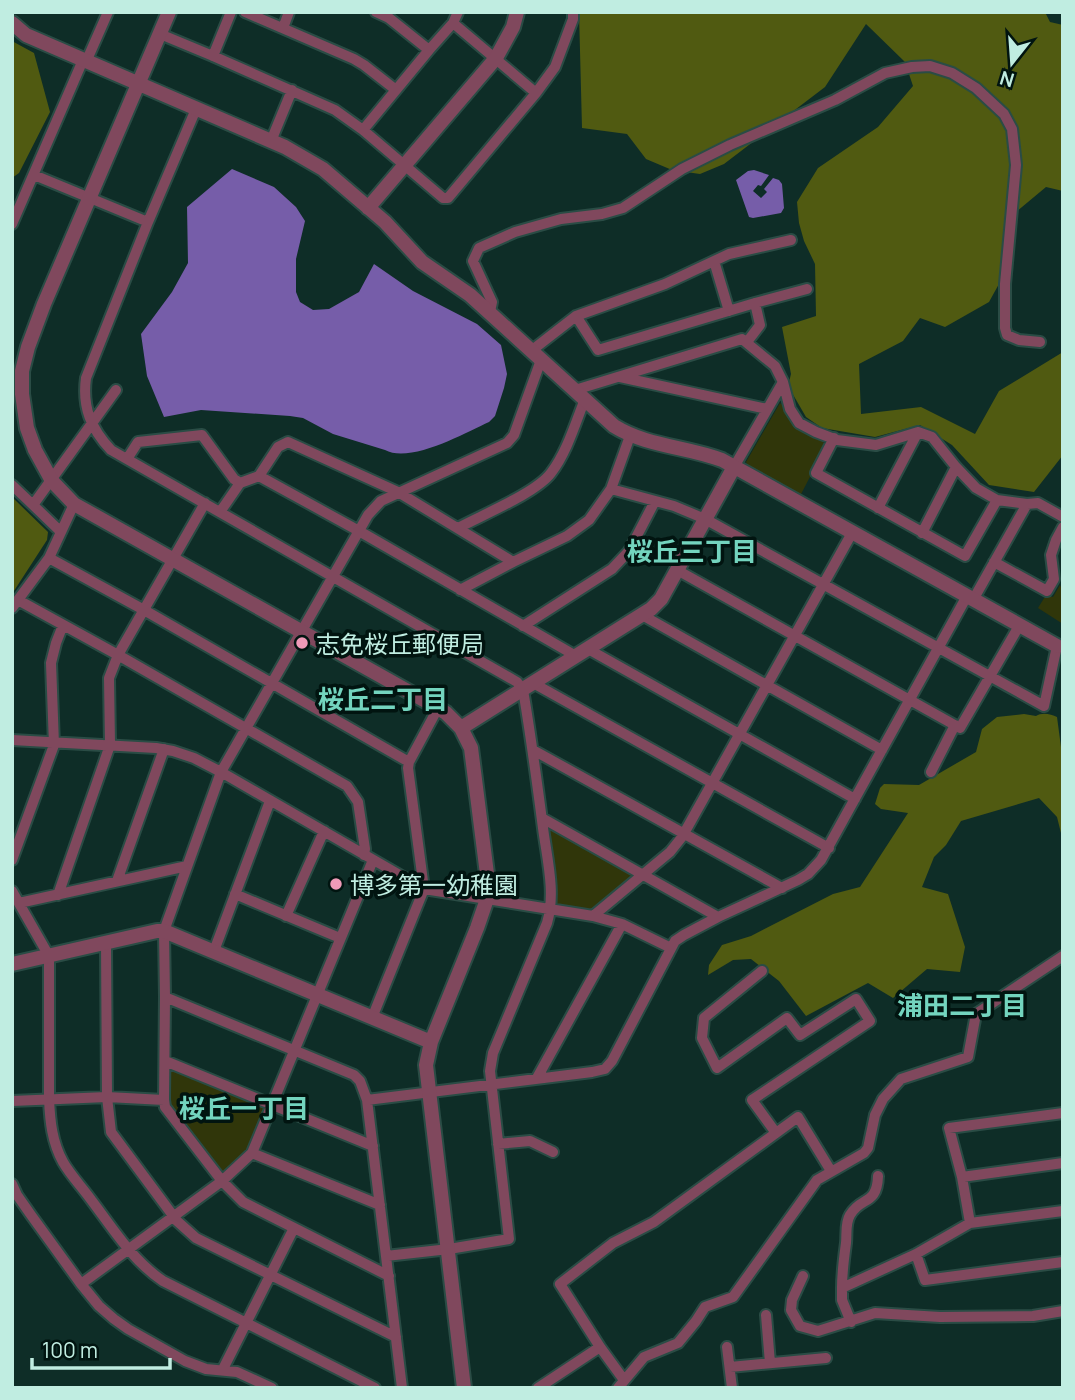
<svg xmlns="http://www.w3.org/2000/svg" width="1075" height="1400" font-family="Manrope,'Noto Sans JP',sans-serif">
<style>
.green{fill:#30360a}
.forest{fill:#505a11}
.water{fill:#765da9}
.lines{fill:none;stroke-linecap:round;stroke-linejoin:round}
.minor-casing{stroke:#2a4c45;stroke-width:14}
.tertiary-casing{stroke:#2a4c45;stroke-width:18}
.minor{stroke:#80485d;stroke-width:10}
.tertiary{stroke:#80485d;stroke-width:14}
.poi-dot{fill:#ef9ab8;stroke:#011410;stroke-width:2.5}
.labels{text-anchor:middle;dominant-baseline:central;stroke-width:7;stroke-linejoin:round;paint-order:stroke}
.poi-label{font-size:24px;fill:#c0ede1;stroke:#011410;text-anchor:start}
.neighbourhood-label{font-size:26px;font-weight:bold;fill:#73d4be;stroke:#011410}
</style>
<rect width="100%" height="100%" fill="#0e2d27"/>
<path class="green" d="M780 403C786 408 785 412 789 418 797 430 810 436 823 440L825 448 799 498 750 470 746 462Z
M1060 585 1063 592V624L1038 608 1046 595 1053 597Z
M547 826 634 874 590 911 554 906Z
M173 1068 265 1108V1112L249 1151 222 1174 169 1105V1074Z"/>
<path class="forest" d="M579 12H1045L1050 22 1063 25V191L1046 187 1004 222 1010 264 989 302 945 327 920 318 903 341 859 364 861 414 921 407 975 434 999 391 1063 352V455L1034 492 989 485 952 445 920 425 875 437 822 428 806 417 788 386 791 374 782 327 816 316 815 264 804 241 799 223 797 202 818 168 878 127 913 86 905 62 866 24 825 87 724 164 700 174 672 170 646 159 627 134 582 128Z
M12 41 34 53 50 112 19 173 12 178Z
M12 497 48 532 47 540 12 594Z
M1024 714 1036 716C1042 712 1051 714 1057 717L1063 762V841L1057 817 1039 798 961 821 946 845 934 857 922 887 948 894 965 947 960 972 927 969 893 998 868 983 806 1016 779 981 751 959 733 960 708 975 709 965 722 945 751 936 833 894 860 887 908 813 881 809 875 804 880 788 884 784 919 785 976 752 982 729 997 717Z"/>
<path class="water" d="M232 169 274 187 296 207 305 221 296 259V292L300 302 313 310 329 309 359 292 374 264 413 291 477 324 501 345 507 374 504 388 495 416 489 422C465 433 410 464 385 450L333 434 303 418 290 416 201 410 164 417 147 376 141 334 172 292 188 263 187 207Z
M754 170 769 175 761 186 758 185 753 191 761 198 767 192 764 189 773 178 779 180 782 184 784 208 781 213 753 218 749 217 736 180 748 171Z"/>
<g class="lines">
<g class="minor-casing">
<path id="minor" d="M245 12 354 59 364 65 396 90
M376 12 389 18 429 50
M453 23 536 93
M283 28 289 12
M160 34 213 56 335 110 363 130 443 198H448L536 93 555 67 573 19V12
M213 56 231 12
M86 62 108 12
M196 109 148 222 86 378C82 407 91 429 111 450L517 682 523 690C531 736 537 782 543 828 547 859 556 893 547 923L493 1053 490 1071 509 1239 449 1249 386 1256
M363 130 429 50 453 23 458 12
M271 141 292 90
M34 175 148 222
M12 224 83 60
M714 261 729 311
M490 312 492 302 473 261 479 248 515 232 561 219 602 214 623 208 682 169 730 145 835 100 885 73 912 67 930 66 952 73 976 88 1004 114 1012 129 1016 165 1005 284V328L1007 335 1019 340 1040 342
M576 316 598 350 755 303 807 289
M747 342 760 325 755 303
M531 351 576 316 665 284 729 254 791 240
M620 377 767 409
M575 390 742 339 775 366 783 382 790 409 799 423 816 432 837 440 876 445 918 432 932 437 956 467 976 488 997 500 1027 504 1038 503 1063 517
M834 438 816 473 965 556 997 500
M127 459 138 442 202 435 234 479 240 483
M734 467 783 382
M259 476 359 531 576 656
M12 485 33 505 116 390
M611 489 674 506 705 519 1044 706 1057 646
M33 505 61 532
M878 508 918 432
M220 512 240 483 259 476 278 447 288 442 398 492 513 562
M458 528C482 515 536 493 551 473 567 452 575 424 585 399
M922 533 956 467
M49 558 144 610 409 762 408 768 424 889 372 1018
M994 562 1047 591 1054 579 1051 555 1056 540 1063 527
M677 570 960 728 1019 626
M460 590 513 562 567 536 589 520 611 489 630 436
M18 600 118 655 347 786 358 802 365 849 364 855
M973 600 1027 504
M12 608 49 558 74 504
M642 615 882 750
M523 626 612 569 629 551 655 501
M588 649 855 799
M533 683 829 848
M12 740 156 748 173 751 194 758 221 772 424 889 593 916 622 924 671 948
M533 750 782 888
M409 762 438 708
M931 772 955 725
M542 818 718 917
M12 860 54 745 51 663 56 643 63 625
M117 881 164 749
M12 891 49 956V1099C50 1121 52 1142 63 1162 71 1176 83 1188 92 1201 114 1230 133 1261 163 1281L375 1388
M235 894 340 938
M58 895 110 745 109 678 118 655 205 503
M19 903 187 866
M286 916 324 831
M593 916 670 852 682 837 852 533
M106 943 107 1097 111 1132 177 1221 196 1238 396 1337
M214 951 270 801
M762 971 704 1018 702 1038 717 1068 787 1018 800 1035 856 999 870 1021 752 1100 776 1133
M165 997 354 1075 360 1081 367 1100 402 1388
M165 1061 373 1146
M537 1078 622 924
M367 1100 592 1072 605 1069 612 1061 675 941 684 935 718 917 798 880 808 874 821 860 967 596
M12 1101 107 1097 164 1100
M498 1144 530 1141 553 1152
M252 1153 380 1205
M962 1177 1063 1163
M12 1184 17 1195 31 1215 81 1284 99 1306 114 1319 128 1329 185 1361 206 1369 237 1372 272 1388
M970 1223 962 1177 949 1128 1063 1113
M916 1254 925 1280 1063 1262
M389 1276 243 1202 222 1181 165 1107 164 1100 165 997 164 931 221 772 368 515 381 501 507 443 514 435 541 360
M803 1276 792 1300 791 1310 800 1326 818 1331 875 1313 940 1317 1033 1316 1063 1311
M81 1284 222 1181 252 1153 373 860
M842 1288C842 1272 844 1258 846 1243 847 1234 845 1223 850 1215 861 1196 877 1206 878 1176
M766 1315 770 1363
M851 1322 842 1300V1288L916 1254 970 1223 1063 1211
M727 1347 732 1388
M730 1367 826 1358
M223 1369 294 1228
M624 1380 600 1347 560 1284 613 1243 654 1222 798 1117 831 1171
M538 1388 600 1347
M618 1388 644 1357 678 1343 696 1321 705 1307 733 1297 817 1180 864 1153 868 1148 875 1115 883 1099 901 1079 968 1057 976 1014 1063 956"/>
</g>
<g class="tertiary-casing">
<path id="tertiary" d="M169 12 44 304 28 347 22 371V394L27 428 35 450 52 481 74 504 438 708 446 713 461 728 471 748 487 874V899L477 928 431 1042 426 1065 464 1388
M12 23 26 35 285 147 323 169 385 222 422 262 470 295 614 426C648 447 685 446 722 460L1057 646
M368 208 496 58 513 27 517 12
M461 728 651 609 661 599 734 467
M12 964 157 931H164L431 1042"/>
</g>
<use href="#minor" class="minor"/>
<use href="#tertiary" class="tertiary"/>
</g>
<g class="poi-dot">
<circle cx="302" cy="643" r="7"/>
<circle cx="336" cy="884" r="7"/>
</g>
<g class="labels">
<g class="poi-label">
<text x="316" y="643">志免桜丘郵便局</text>
<text x="350" y="884">博多第一幼稚園</text>
</g>
<g class="neighbourhood-label">
<text x="692" y="551">桜丘三丁目</text>
<text x="383" y="699">桜丘二丁目</text>
<text x="962" y="1005">浦田二丁目</text>
<text x="244" y="1108">桜丘一丁目</text>
</g>
</g>
<rect width="1075" height="1400" fill="none" stroke="#c0ede1" stroke-width="28"/>
<g transform="translate(1012 63) rotate(197)" stroke="#011410" stroke-width="5" paint-order="stroke">
<path d="M0-5L12 26L0 18L-12 26Z" fill="#c0ede1"/>
<text y="-10" font-size="19" font-weight="bold" text-anchor="middle" fill="#c0ede1">N</text>
</g>
<path d="M32 1358v10h138v-10" fill="none" stroke="#c0ede1" stroke-width="3.5"/>
<text x="42" y="1358" font-size="21" fill="#c0ede1" stroke="#011410" stroke-width="5" paint-order="stroke">100 m</text>
</svg>
